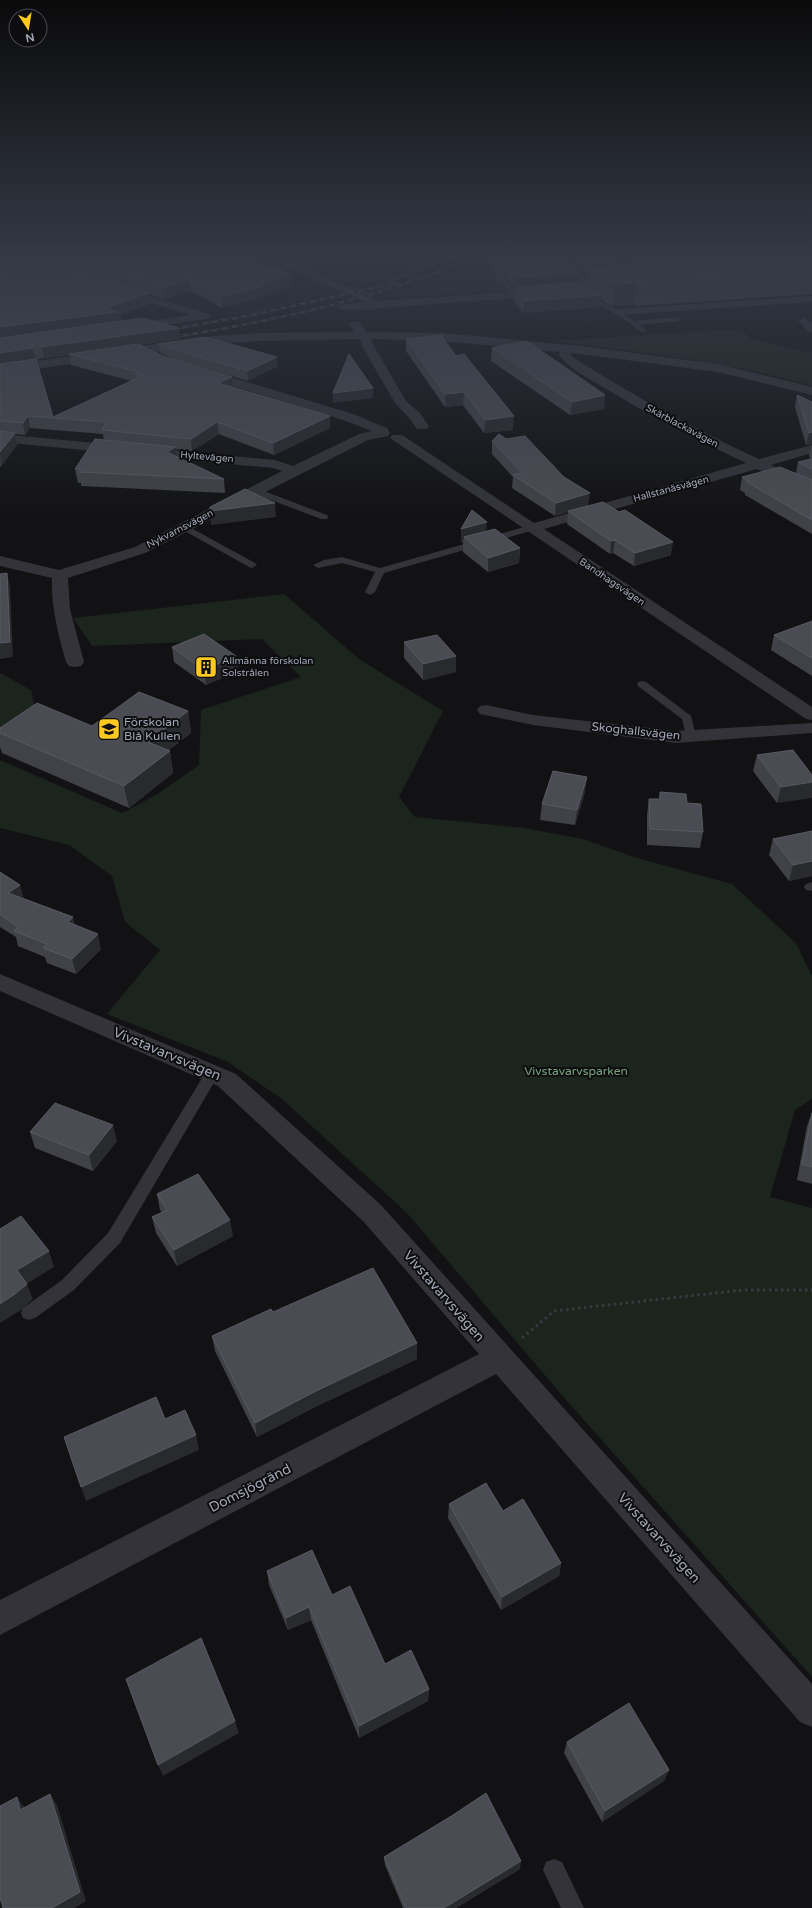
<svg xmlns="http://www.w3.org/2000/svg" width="812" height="1908" font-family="'Varela Round',sans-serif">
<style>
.green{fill:#1c241e}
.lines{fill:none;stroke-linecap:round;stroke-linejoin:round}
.path-far1{stroke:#393a41;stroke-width:1.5;stroke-dasharray:1 1.5;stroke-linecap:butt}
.path{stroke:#393a41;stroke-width:3;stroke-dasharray:2.5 3.5;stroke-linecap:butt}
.lane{fill:#333339;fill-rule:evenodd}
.street{fill:#333339;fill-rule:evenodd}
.rail-casing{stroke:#484951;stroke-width:2.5}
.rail{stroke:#0d0d0f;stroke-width:1.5;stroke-dasharray:5;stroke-linecap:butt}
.wall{fill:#404247;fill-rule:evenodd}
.shaded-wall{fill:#292a2e}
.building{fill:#4b4c53;stroke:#585a63}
.labels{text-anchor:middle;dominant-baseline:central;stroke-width:4;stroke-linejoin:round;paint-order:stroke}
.far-street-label{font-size:10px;fill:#a2a6b6;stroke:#0d0d0f}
.far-poi-label{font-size:10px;fill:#a2a6b6;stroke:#0d0d0f;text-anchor:start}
.poi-label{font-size:12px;fill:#a2a6b6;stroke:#0d0d0f;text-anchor:start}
.street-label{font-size:12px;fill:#a2a6b6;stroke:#0d0d0f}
.park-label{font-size:12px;fill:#77a37e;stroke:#0d0d0f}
.near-street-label{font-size:14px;fill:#a2a6b6;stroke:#0d0d0f}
</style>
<rect width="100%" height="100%" fill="#121214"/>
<path class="green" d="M336 252H387L401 258 418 256 428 252H454L357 288C351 283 347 284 340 282 330 278 317 270 311 261L317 256 328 258 335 255Z
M500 252H550L526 291 389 297 386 294C425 283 463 270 500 252Z
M740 329 750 338 812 353V386C725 360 641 353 552 341Z
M284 594 359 659 443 711 399 797 415 817 524 828 583 839 637 858 732 884 796 943 812 976V1099L795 1110 770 1197 812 1208V1677L560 1393 407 1213 282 1099 228 1062 107 1014 160 950 125 922 112 876 69 845 0 828V760L122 813 156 795 199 765 201 710 301 677 262 639 92 646 73 618Z
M0 673 31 690 36 713 0 745Z"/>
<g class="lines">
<path class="path-far1" d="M367 274 422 252
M226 314 270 308 311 297
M591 321 597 329"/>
<path class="path" d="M522 1338 554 1311 743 1290H812"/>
<path class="lane" d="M498 274H502L517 295 516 296H512L497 275Z
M586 294 619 311 634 321 678 317 681 319 678 321 639 325 647 331 642 332 615 313 584 297 583 296Z
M256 488 327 515 328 517 327 519H321L253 493V489Z
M184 524 255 563 257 565 252 568 249 567 181 529 180 527Z
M531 525 535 528 534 530 384 573 375 592 370 595 365 592 375 572 342 563 318 568 313 565 324 560 342 557 380 568Z
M642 681 646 682 691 716 696 736 695 738H687L686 736 682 719 638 686 637 684 638 682Z
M812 882V891L806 890 804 887 806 884Z
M212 1069 217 1070 219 1074 120 1243 74 1290 35 1318 29 1320 23 1318 21 1313 23 1308 62 1280 108 1233 207 1070Z
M554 1859 562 1862 584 1908H561L543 1870 546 1862Z"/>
<path class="street" d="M235 252H252L287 261 303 252H315L297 264 335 282 364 292 376 301 543 290 548 293 543 296 379 308 374 310C365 308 343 313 337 307L339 305 365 302 357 297 320 283 298 272 236 254Z
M553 252H563L593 286 594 288 593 290H585Z
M122 288 209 314 211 316 209 318 200 320 131 330 127 329 125 327 127 325 131 324 190 315 118 293 117 291Z
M812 296V302L617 315 611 312 617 309Z
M804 318 812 323V332L808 331 798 321Z
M355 321 359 322 367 332 442 333 581 346 718 364 812 387V395L718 372 572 353 571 355 574 358C634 396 696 430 759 459L812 445V453L771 465 812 484V493L757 469 544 529 812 707V720L806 719 390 438 392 435H402L534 523 746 463C697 440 649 415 603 387 588 378 569 369 559 355L560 352 442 341 371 339 375 348 406 401 420 413 429 426 427 429H417L410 419 395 403 363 348 360 339 258 341 212 344 0 374V366L212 336 258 333 355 332 349 324Z
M204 369 353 414 387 428 390 433 388 436 368 440 145 553 68 578 70 609 84 662 81 666 75 667 69 666 66 662C58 634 51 607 52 578L0 566V556L59 570 135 547 282 471 273 468 0 442V434L275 460 293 466 359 434 372 431 343 420 200 376 198 373Z
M486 705 533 715 676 731 812 723V733L676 743 533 725 480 714 477 710 480 706Z
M0 974 236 1074 381 1205 812 1684V1727L800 1722 496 1374 0 1635V1600L479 1354 363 1221 218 1086 0 991Z"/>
<g class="rail-casing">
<path id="rail" d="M388 281 466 252
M168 330 252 315 396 283
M168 338C281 320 384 297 489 252
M0 363 51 356"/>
</g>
<use href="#rail" class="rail"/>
</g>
<path class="wall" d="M0 252H250V260L248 261 286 271V273L292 285 254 300 222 308 190 290 165 299 149 294 150 304 120 315 121 321 180 339 139 345 233 387 330 416V428L274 455 219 434 192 451 175 449 176 456 224 479 225 493 81 486V483H78L75 469 104 440 103 434 30 428 25 435 15 434 17 445 0 467ZM70 355 71 365 132 381 53 417 34 356 44 358Z
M257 252H272L266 254Z
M567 252H808L812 253V294L635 306 634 305 613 306 601 300 600 307 523 313 513 300 514 288 503 273 502 285 489 267V255L578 283 586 287 587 276 573 261V258Z
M406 339 513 430 484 433 463 405 445 407 406 351Z
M158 344 278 366 248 381 174 359 160 353Z
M492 348 604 409 570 415 491 361Z
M797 395 812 402V534L745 495V493L740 490 742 477 796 473 798 462 810 459 809 455 812 444 806 445 795 407Z
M492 441 589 506 671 555 634 566 613 553 610 554 567 524 568 512 555 516 512 488 513 477 492 454Z
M461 529 486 531 520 548 519 563 488 572 463 552V543H461Z
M812 621V676L771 650 774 635Z
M404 642 456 672 423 680 404 658Z
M172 647 236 656 238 671 206 685 174 662Z
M188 711 191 733 169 750 170 751 173 773 129 808 2 753 0 747V728L92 726Z
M793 750 777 803 753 771 757 755Z
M585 792 575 825 540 820 542 804Z
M660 792 687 803 703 832 700 848 647 845V815L649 799H659Z
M812 831V876L789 881 769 855 773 839Z
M0 872 20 885 23 898 73 917 74 924 101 949 76 974 47 963 45 957 18 946 16 937 0 927Z
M812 1112V1184L797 1180 807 1126Z
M30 1132 117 1141 93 1171 35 1148Z
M157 1194 233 1236 177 1266 156 1233 152 1217 162 1212 160 1210Z
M273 1312 417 1343V1359L317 1406 257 1437 215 1351 212 1336Z
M449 1504 503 1511 561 1563 559 1576 501 1610 448 1518Z
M267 1571 332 1595 385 1664 429 1689 428 1701 359 1738 311 1620 288 1630 269 1585Z
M567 1742 669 1770 664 1781 602 1822 564 1753Z
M384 1857 520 1869 456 1908H403L385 1865Z"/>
<path class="shaded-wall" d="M243 252H250V260L232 266 231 256Z
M266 252H272L266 254Z
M654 252H656L654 273H593L595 261Z
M671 252H756L668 271Z
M286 271V276L291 274 292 285 254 300 222 308 221 297Z
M579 273 578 285 515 289V278Z
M189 280 190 290 165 299 164 288Z
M637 283 634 305 613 306 615 284Z
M149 293 150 304 120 315 121 323 0 338V327L106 308Z
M602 295 600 307 523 313 524 301Z
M179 328 180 339 71 354H69L70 355 44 358 42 347Z
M33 348 35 360 0 365V353Z
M277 357 278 366 248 381 247 371Z
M232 377 233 388 218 383Z
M373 388V398L333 403V393Z
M464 392 463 405 445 407V394Z
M605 395 604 409 570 415 572 402Z
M28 416 30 428 25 435 23 423Z
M330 416V428L274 455 273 443Z
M514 416 513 430 484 433 485 420Z
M217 422 219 434 192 451 191 439Z
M812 432V444L806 445 809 433Z
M15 433 17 445 1 467 0 452Z
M175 447 177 460 167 452Z
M590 493 588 506 555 516 556 503Z
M275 503 276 517 211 525 210 511Z
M487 522 486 536 464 537 463 543H461V529Z
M615 540 613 553 610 554 611 541Z
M673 542 671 555 634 566 635 553Z
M520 548 519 563 488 572V558Z
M7 573 10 587 13 657 0 659V643Z
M236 656 238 671 206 685 204 670Z
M456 656V672L423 680V664Z
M188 711 191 733 151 764 148 742Z
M170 751 173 773 129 808 124 786Z
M587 777 585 792 575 825 577 810Z
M812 782V798L777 803 781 787Z
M812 861V876L789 881 793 865Z
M20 885 24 900 8 893Z
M73 917 76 932 68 922Z
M98 934 101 949 76 974 72 959Z
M113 1125 117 1141 93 1171 89 1155Z
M230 1220 233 1236 177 1266 174 1250Z
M49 1251 54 1267 23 1286 17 1270Z
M27 1284 33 1299 21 1310 0 1323V1304Z
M417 1343V1359L317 1406 257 1437 255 1423 316 1391Z
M196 1435 199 1450 86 1501 81 1487Z
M561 1563 559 1576 501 1610 502 1597Z
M309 1607 311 1620 288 1630 286 1618Z
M429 1689 428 1701 359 1738V1726Z
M235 1721 239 1733 163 1776 158 1765Z
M669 1770 664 1781 602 1822 605 1811Z
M50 1794 57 1805 86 1901 75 1908H52Z
M17 1797 24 1807 28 1820 20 1810Z
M521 1861 520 1869 456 1908H444Z"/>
<path class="building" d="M0 252H13L149 293 106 308 119 312 0 327Z
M43 252H243L231 256 286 271 283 272 291 274 253 289 221 297 189 280 164 288Z
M539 252H561L579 273 515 278 504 262 499 261 496 264 503 273 489 255Z
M586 252H654L595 261Z
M718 252H808L812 253V273L637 284V283L615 284 587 270Z
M575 282 602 295 524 301 514 288Z
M143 318 179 328 42 347 32 344 33 348 0 353V338Z
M441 335 456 356 464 354 514 416 485 420 464 392 445 394 406 339Z
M205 337 277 357 247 371 172 349 158 344Z
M527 341 605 395 572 402 492 348Z
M138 344 163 356 232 377 218 383 330 416 273 443 217 422 191 439 102 430 107 422 28 416 23 423 0 421V364L36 359 53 417 142 376 135 374 139 372 69 354Z
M349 354 373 388 333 393Z
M797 395 812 402V432L809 433Z
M0 431 15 433 0 452Z
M499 434 506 439 525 436 564 477 590 493 556 503 513 475 522 473 492 441Z
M95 439 175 447 167 452 224 479 79 472 81 469H75Z
M812 459V469L798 462Z
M780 467 812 480V520L747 482H749L742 477Z
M245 489 275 503 210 511V507Z
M603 502 619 512 625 510 673 542 635 553 615 540 611 541 568 511Z
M472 510 487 522 461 529Z
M495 529 520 548 488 558 464 537Z
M7 573 10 642 0 643V574Z
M812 621V658L774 635Z
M204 634 236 656 204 670 172 647Z
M437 635 456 656 423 664 404 642Z
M139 692 188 711 148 742 170 751 124 786 0 733V728L37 703 92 726Z
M793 750 812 775V782L781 787 757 755Z
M553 771 587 777 577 810 542 804Z
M660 792 686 794 687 803 701 804 703 832 650 829 649 799H660Z
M812 831V861L793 865 773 839Z
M0 872 20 885 8 893 73 917 68 922 98 934 72 959 43 948 47 944 14 931 18 927 0 914Z
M55 1103 113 1125 89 1155 30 1132Z
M812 1113V1167L802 1164Z
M198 1174 230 1220 174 1250 152 1217 167 1210 157 1194Z
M21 1216 49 1251 17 1270 27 1284 15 1294 0 1304V1229Z
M373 1268 417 1343 316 1391 255 1423 212 1336 271 1309 273 1312Z
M156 1397 165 1419 185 1410 196 1435 81 1487 64 1437Z
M486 1483 503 1511 523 1499 561 1563 502 1597 449 1504Z
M312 1550 332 1595 350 1586 385 1664 411 1650 429 1689 359 1726 309 1607 286 1618 267 1571Z
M201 1638 235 1721 158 1765 126 1679Z
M629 1703 669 1770 605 1811 567 1742Z
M486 1793 521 1861 444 1908H406L384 1857 453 1815Z
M50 1794 80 1892 52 1908H3L0 1898V1806L17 1797 20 1810Z"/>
<linearGradient id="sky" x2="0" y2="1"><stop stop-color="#0a0a0b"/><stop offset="0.49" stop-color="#333945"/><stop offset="1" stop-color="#333945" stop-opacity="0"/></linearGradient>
<rect width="812" height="519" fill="url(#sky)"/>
<defs>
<g id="building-square" transform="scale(1.15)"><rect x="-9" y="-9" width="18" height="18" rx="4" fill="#ffca1f" stroke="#0d0d0f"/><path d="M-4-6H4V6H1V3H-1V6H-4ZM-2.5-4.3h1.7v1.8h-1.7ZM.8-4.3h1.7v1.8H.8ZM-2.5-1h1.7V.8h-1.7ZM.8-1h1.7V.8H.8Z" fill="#111"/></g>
<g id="school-square" transform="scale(1.15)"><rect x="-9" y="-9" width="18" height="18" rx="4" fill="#ffca1f" stroke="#0d0d0f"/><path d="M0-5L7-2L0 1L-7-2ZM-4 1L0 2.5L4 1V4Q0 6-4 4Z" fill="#111"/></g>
</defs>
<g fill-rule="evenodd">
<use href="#building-square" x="206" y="667"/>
<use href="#school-square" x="109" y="729"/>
</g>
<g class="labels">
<g class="far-street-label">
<text transform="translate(682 426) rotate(28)">Skärblackavägen</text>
<text transform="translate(207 457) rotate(5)">Hyltevägen</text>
<text transform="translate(671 489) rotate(-15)">Hallstanäsvägen</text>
<text transform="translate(180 529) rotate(-27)">Nykvarnsvägen</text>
<text transform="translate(612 582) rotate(34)">Bandhagsvägen</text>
</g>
<g class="far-poi-label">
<text x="222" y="661">Allmänna förskolan<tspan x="222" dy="12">Solstrålen</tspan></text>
</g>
<g class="poi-label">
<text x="124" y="722">Förskolan<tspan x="124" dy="14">Blå Kullen</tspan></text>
</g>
<g class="street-label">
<text transform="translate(636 731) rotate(6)">Skoghallsvägen</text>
</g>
<g class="park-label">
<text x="576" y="1071">Vivstavarvsparken</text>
</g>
<g class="near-street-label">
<text transform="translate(167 1054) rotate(23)">Vivstavarvsvägen</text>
<text transform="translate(444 1296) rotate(49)">Vivstavarvsvägen</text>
<text transform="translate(250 1488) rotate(-27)">Domsjögränd</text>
<text transform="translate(659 1538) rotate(48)">Vivstavarvsvägen</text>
</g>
</g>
<g transform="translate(28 28) rotate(168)"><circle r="19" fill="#0d0d0f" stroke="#494a52"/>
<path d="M0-3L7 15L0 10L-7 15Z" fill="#ffca1f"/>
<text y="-6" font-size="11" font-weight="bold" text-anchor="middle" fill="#a2a6b6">N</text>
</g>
</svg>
